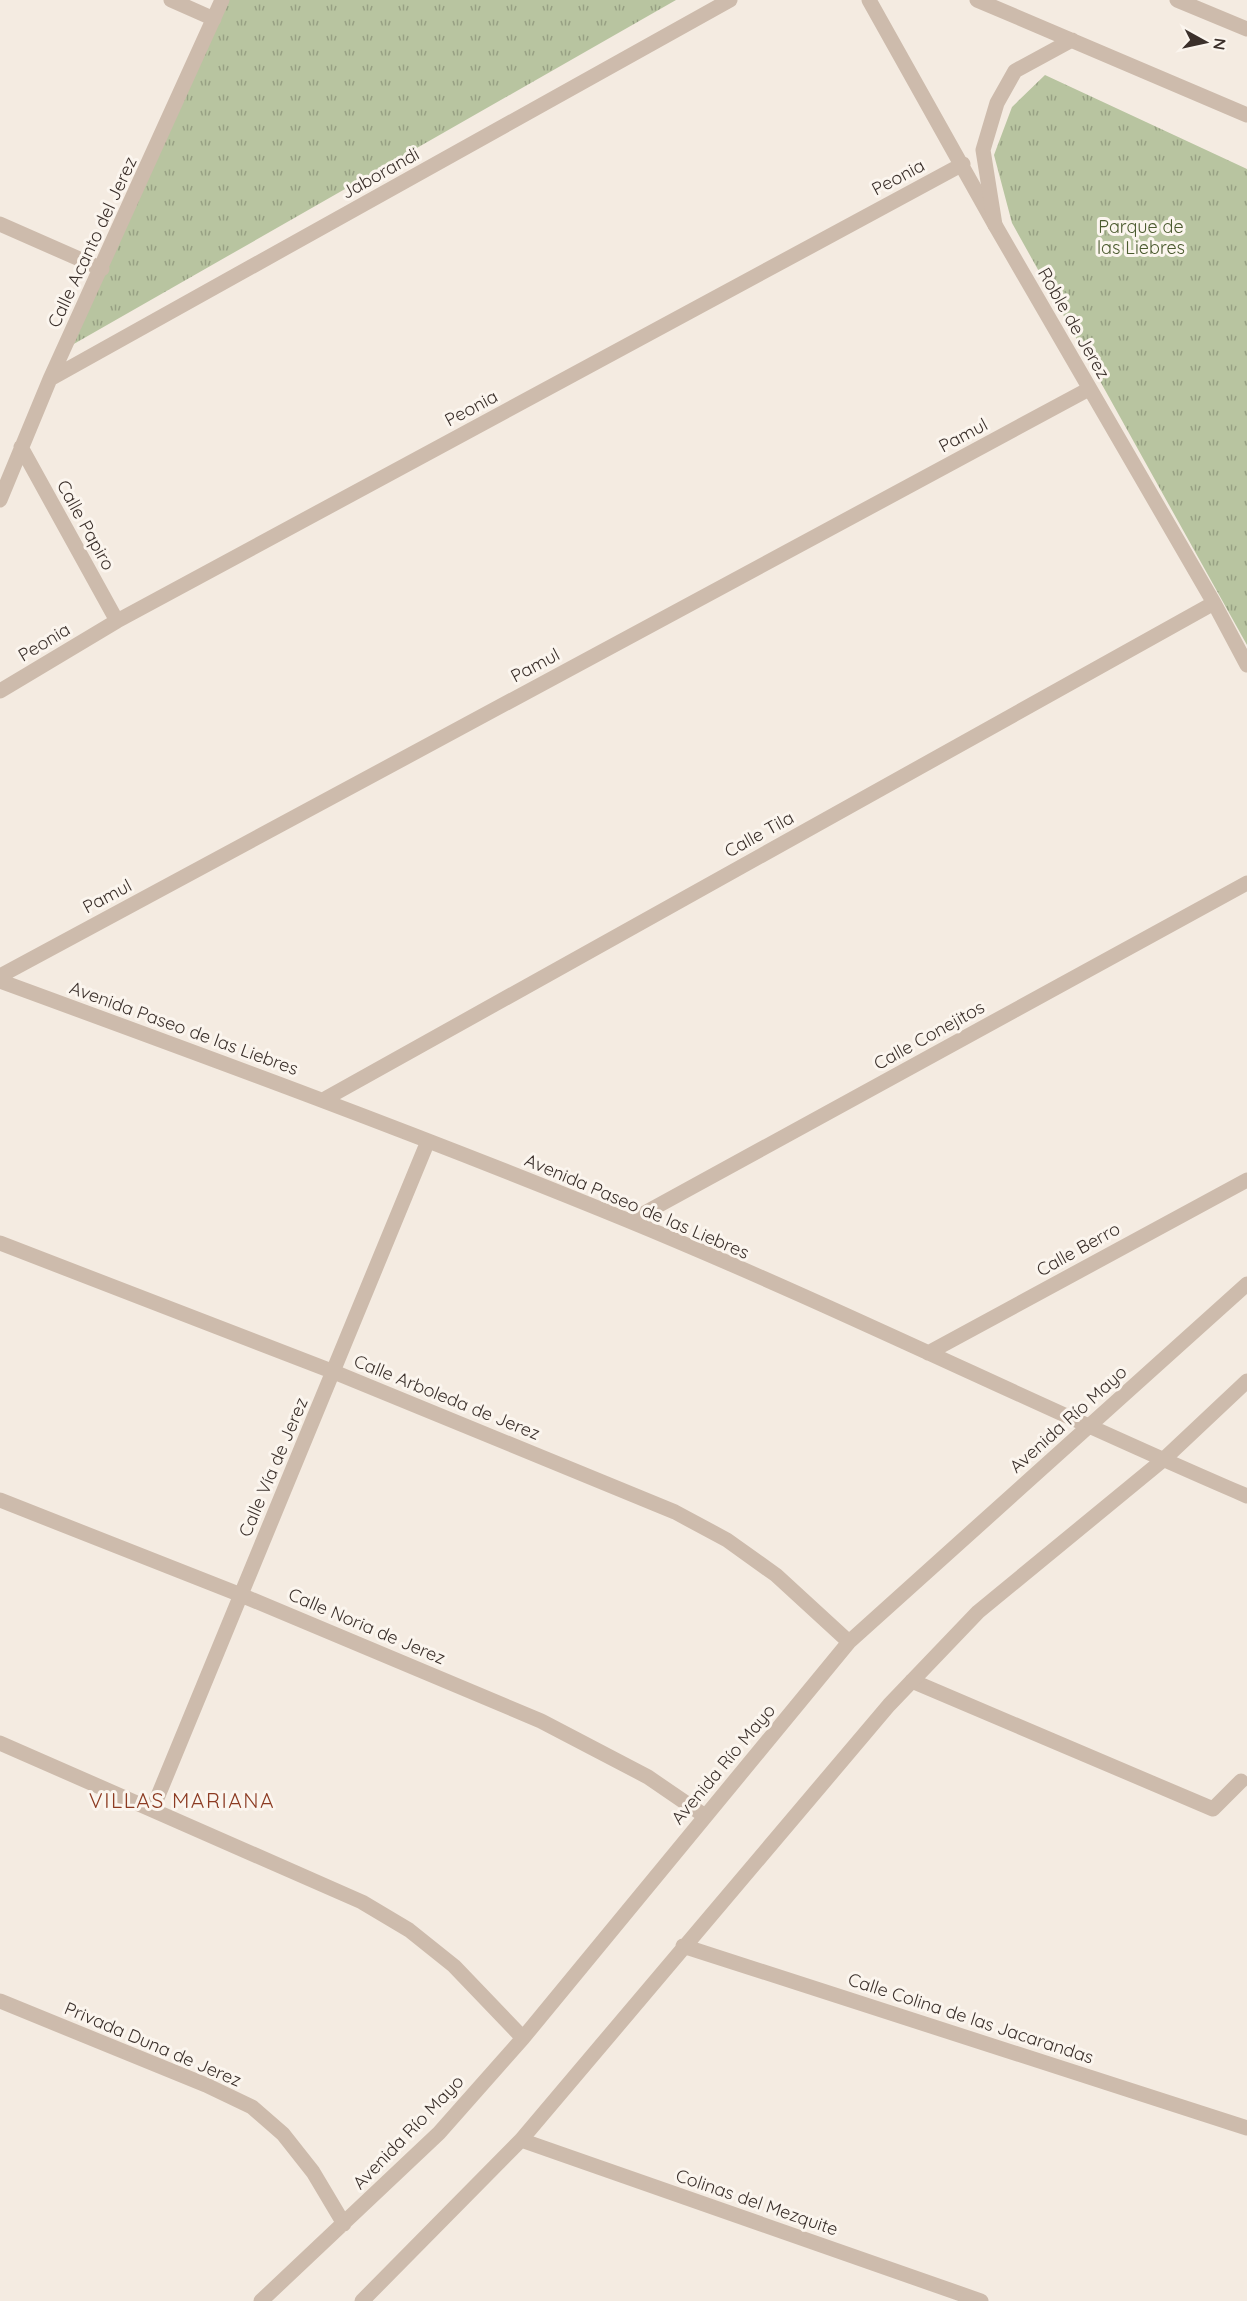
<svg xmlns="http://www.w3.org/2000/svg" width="1247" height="2301" font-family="Quicksand,sans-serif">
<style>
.park{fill:url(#park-tufts)}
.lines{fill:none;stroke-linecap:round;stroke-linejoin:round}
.service{stroke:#cdbbac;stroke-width:15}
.minor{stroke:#cdbbac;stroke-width:15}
.tertiary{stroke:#cdbbac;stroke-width:15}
.labels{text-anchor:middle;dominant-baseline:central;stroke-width:6;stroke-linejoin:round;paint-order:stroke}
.street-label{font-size:18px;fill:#3b302b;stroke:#fbf5ee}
.park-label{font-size:18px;fill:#4a5a2e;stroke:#fbf5ee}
.quarter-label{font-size:21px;letter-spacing:1.5px;fill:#8c3b22;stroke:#fbf5ee}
</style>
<defs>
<pattern id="park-tufts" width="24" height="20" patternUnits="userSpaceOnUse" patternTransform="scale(1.5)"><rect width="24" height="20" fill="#b8c4a0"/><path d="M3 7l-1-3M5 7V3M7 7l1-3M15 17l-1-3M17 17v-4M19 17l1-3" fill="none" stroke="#97a083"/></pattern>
</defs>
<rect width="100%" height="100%" fill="#f4ebe1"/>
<path class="park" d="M223 0H676L72 345Z
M1045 75 1247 169V645L1012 223 994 155 1012 107Z"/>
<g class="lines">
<path class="service" d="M912 1681 1213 1809 1241 1781"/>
<path class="minor" d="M171 0 214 19
M869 0 995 225 1214 603 1247 665
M0 224 102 269
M50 379 730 0
M21 447 117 621
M0 500 50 379 222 0
M0 691 117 621 963 164
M0 976 1089 389
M0 981C210 1058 420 1135 627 1220 836 1306 1039 1407 1247 1496
M323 1100 1214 603
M630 1221 1247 883
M0 1243 334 1372 675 1512 727 1540 776 1575 849 1642
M928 1353 1247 1180
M0 1500 241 1595 541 1721 648 1777 705 1816
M0 1743 362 1902 409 1930 454 1966 523 2038
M153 1808 428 1141
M683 1946 1247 2128
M0 2001 206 2085 252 2107 283 2134 313 2172 344 2224
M521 2140 981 2301
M261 2301 439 2133 523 2038 849 1642 1247 1284
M362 2301 521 2140 889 1705 978 1612 1163 1460 1247 1381"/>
<path class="tertiary" d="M977 0 1247 115
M1177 0 1247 29
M995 225 983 150 997 103 1015 71 1072 40"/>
</g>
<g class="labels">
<g class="street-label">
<text transform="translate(380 173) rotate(-29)">Jaborandi</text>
<text transform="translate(898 177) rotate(-28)">Peonia</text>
<text transform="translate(92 242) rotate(-65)">Calle Acanto del Jerez</text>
<text transform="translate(1074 323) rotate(60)">Roble de Jerez</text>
<text transform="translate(471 408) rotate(-28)">Peonia</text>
<text transform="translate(963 435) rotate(-28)">Pamul</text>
<text transform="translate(86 525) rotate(61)">Calle Papiro</text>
<text transform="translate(44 642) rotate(-31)">Peonia</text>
<text transform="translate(535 665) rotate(-28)">Pamul</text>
<text transform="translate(759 834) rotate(-29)">Calle Tila</text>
<text transform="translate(107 896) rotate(-28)">Pamul</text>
<text transform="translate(184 1028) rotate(20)">Avenida Paseo de las Liebres</text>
<text transform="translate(929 1035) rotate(-29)">Calle Conejitos</text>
<text transform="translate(637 1206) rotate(23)">Avenida Paseo de las Liebres</text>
<text transform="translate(1078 1249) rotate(-29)">Calle Berro</text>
<text transform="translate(447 1397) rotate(22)">Calle Arboleda de Jerez</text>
<text transform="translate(1068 1419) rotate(-42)">Avenida Río Mayo</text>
<text transform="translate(273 1467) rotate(-67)">Calle Vía de Jerez</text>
<text transform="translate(367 1626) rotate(23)">Calle Noria de Jerez</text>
<text transform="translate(723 1764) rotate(-50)">Avenida Río Mayo</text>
<text transform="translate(971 2018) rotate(18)">Calle Colina de las Jacarandas</text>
<text transform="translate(153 2044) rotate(23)">Privada Duna de Jerez</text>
<text transform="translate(408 2132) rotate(-46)">Avenida Río Mayo</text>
<text transform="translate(757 2202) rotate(19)">Colinas del Mezquite</text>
</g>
<g class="park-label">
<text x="1141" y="226">Parque de<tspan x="1141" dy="21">las Liebres</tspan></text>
</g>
<g class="quarter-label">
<text x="182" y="1800">VILLAS MARIANA</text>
</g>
</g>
<g transform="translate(1205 42) rotate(98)" stroke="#fbf5ee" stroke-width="4.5" paint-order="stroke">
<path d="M0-4.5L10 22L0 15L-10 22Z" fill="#3b302b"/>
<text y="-9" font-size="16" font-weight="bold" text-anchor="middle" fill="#3b302b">N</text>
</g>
</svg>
